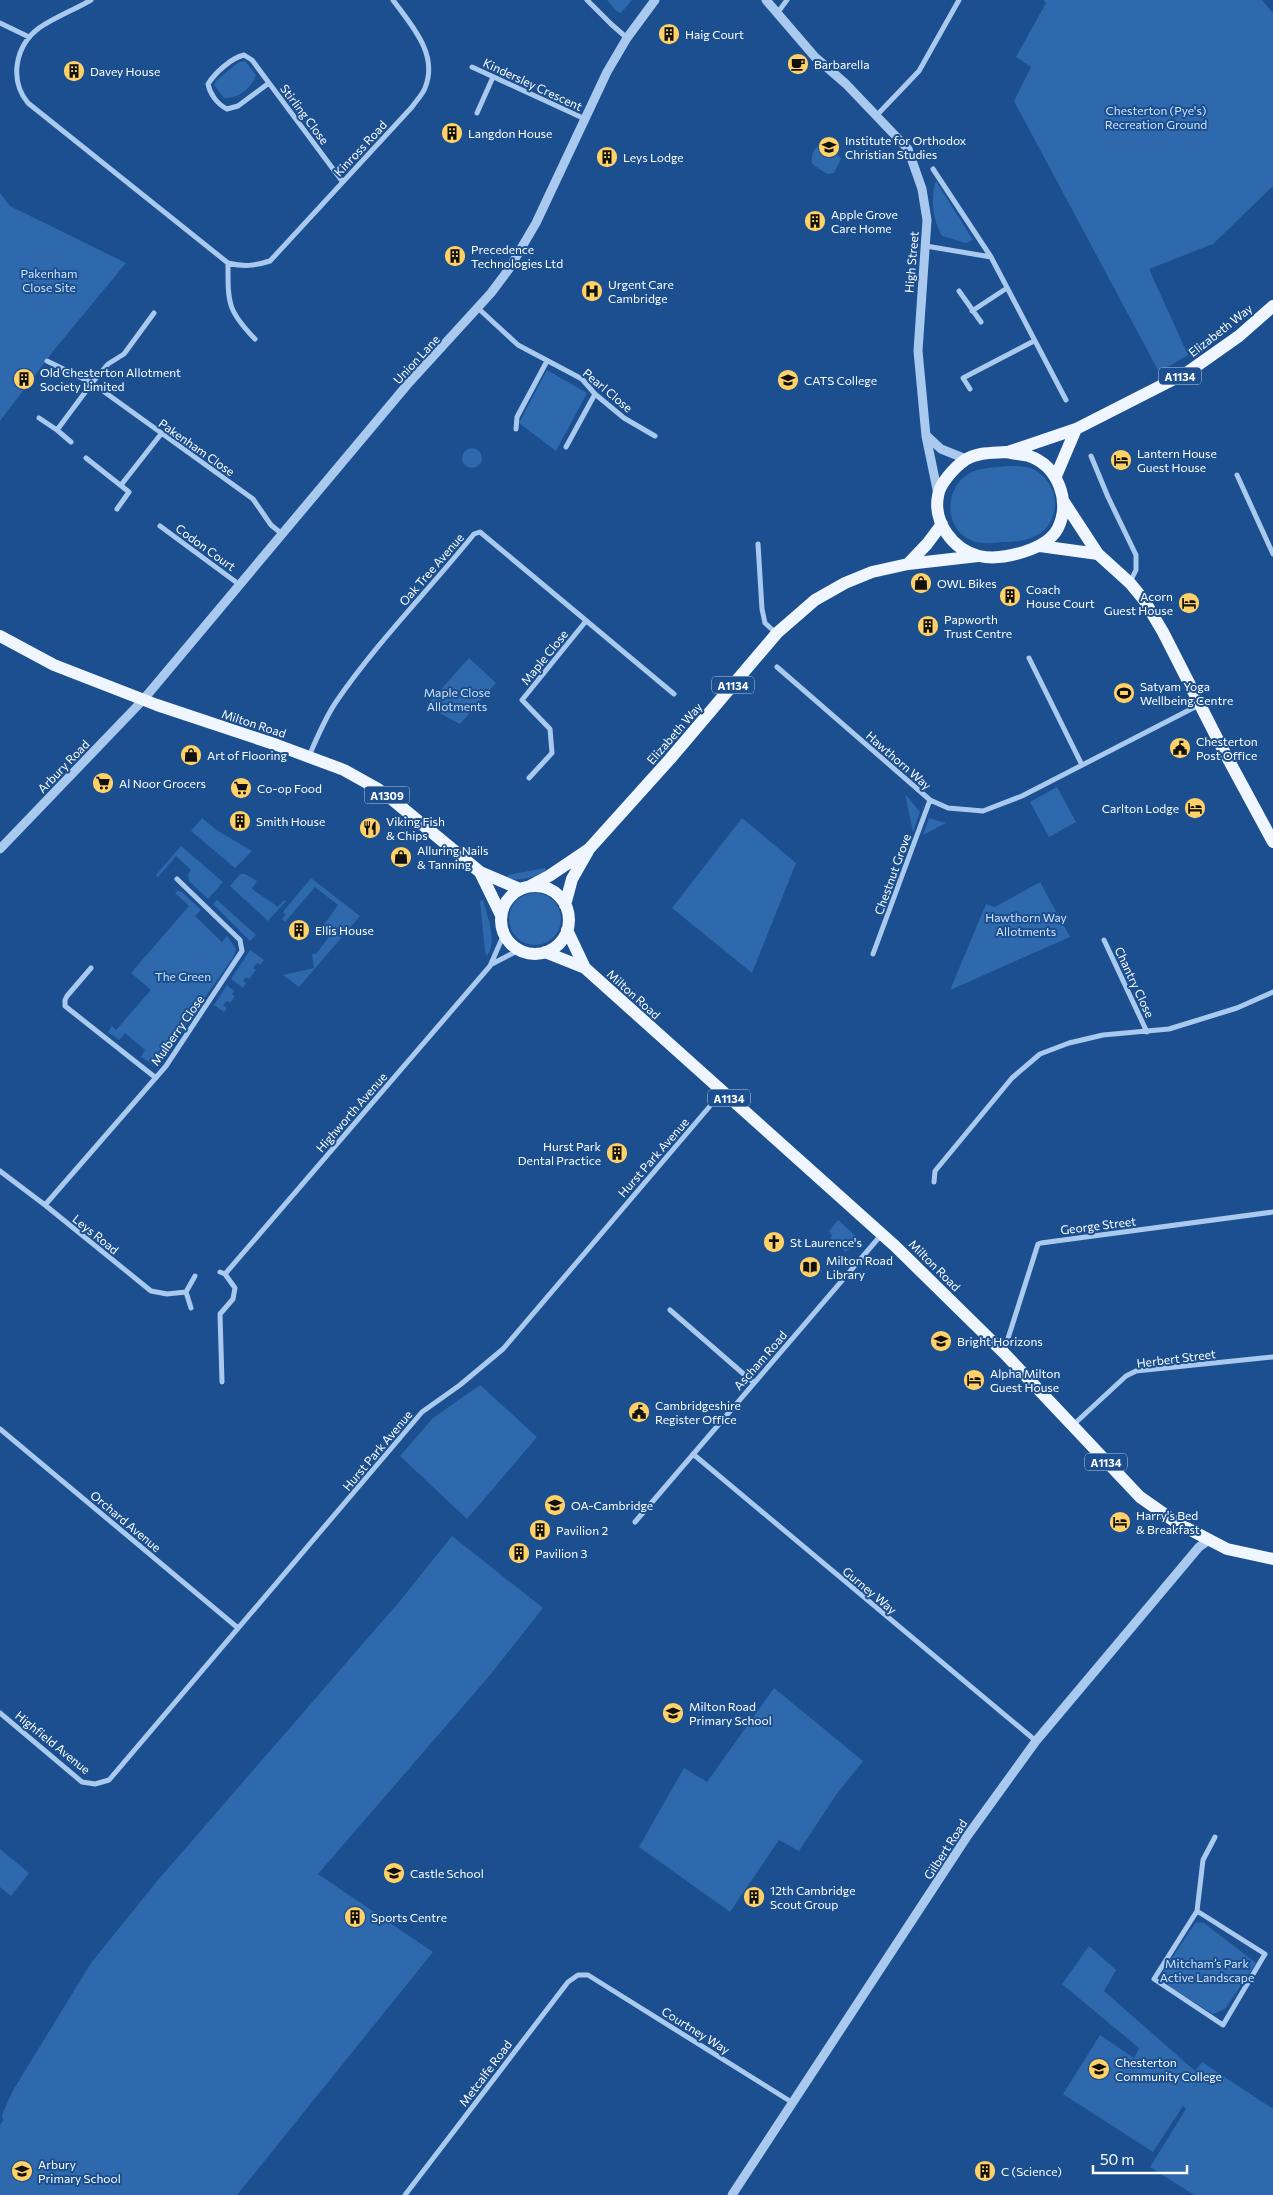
<svg xmlns="http://www.w3.org/2000/svg" width="1273" height="2195" font-family="Commissioner,sans-serif">
<style>
.green{fill:#2e69ad}
.lines{fill:none;stroke-linecap:round;stroke-linejoin:round}
.minor{stroke:#a9c9ee;stroke-width:5}
.tertiary{stroke:#a9c9ee;stroke-width:9}
.primary{stroke:#f0f6ff;stroke-width:12}
.labels{text-anchor:middle;dominant-baseline:central;stroke-width:4;stroke-linejoin:round;paint-order:stroke}
.shield{fill:#1b4f8f;stroke:#bbcadd;stroke-width:1}
.shield-label{font-size:11px;font-weight:bold;fill:#fff}
.poi-label{font-size:12px;fill:#fff;stroke:#1b4f8f;text-anchor:start}
.street-label{font-size:12px;fill:#fff;stroke:#1b4f8f}
.park-label{font-size:12px;fill:#cfe3fa;stroke:#1b4f8f}
</style>
<rect width="100%" height="100%" fill="#1b4f8f"/>
<path class="green" d="M607 0H632L621 13 616 11Z
M1043 0H1262L1273 13V186L1213 244 1149 269 1188 355 1159 372 1014 101 1031 67 1016 57 1046 3Z
M245 61 256 75C252 88 238 99 224 98L214 85 216 81 239 62Z
M822 144 833 149 841 159 834 173 827 174 812 164C811 155 813 148 822 144Z
M936 181 973 240 966 243 942 236C933 221 930 197 936 181Z
M0 193 10 206 126 263 54 350 0 421Z
M547 370 587 393 556 451 519 423Z
M462 458a10 10 0 1 1 20 0a10 10 0 1 1-20 0Z
M1010 466C1020 466 1030 466 1039 473 1060 487 1061 520 1039 534 1028 541 1015 542 1003 542 994 543 984 544 976 542 943 533 942 486 972 472 983 467 998 467 1010 466Z
M469 658 496 683 460 724 426 706Z
M1057 787 1076 822 1049 837 1030 802Z
M905 794 920 812 913 832Z
M202 818 218 831 252 851 235 868 191 831Z
M742 818 796 863 752 973 672 908Z
M929 818 946 823 923 835Z
M181 846 223 882 208 899 189 881 188 874 191 870 176 856 158 877 156 875Z
M545 868 546 871C536 877 518 882 507 878L508 875Z
M240 874H245L257 881 252 889 278 907 284 900 286 901 268 921 230 886Z
M311 878 360 916 299 987 283 975 314 968 312 954H316L329 937 320 930 338 905 315 887 285 922 282 919 286 915 283 912Z
M1040 882 1070 937 950 990 986 904 995 907Z
M177 891 182 892 201 910 195 916 222 942 227 936 236 949 234 956 160 1062 154 1065 141 1057 145 1050 125 1033 119 1040 108 1032 112 1026 116 1030 151 990 131 973 189 906 175 893Z
M509 919a26 26 0 1 1 52 0a26 26 0 1 1-52 0Z
M217 900 256 935 250 941 213 904Z
M483 900C487 916 498 941 487 956L485 952 480 901Z
M250 950 264 960 260 965 257 963 253 968 256 970 249 979 246 977 243 981 246 983 243 988 231 979Z
M227 985 234 991 232 994 235 996 230 1003 227 1001 223 1005 227 1008 224 1012 214 1005Z
M838 1220 858 1238 846 1252 830 1238 832 1235 829 1231Z
M480 1385 537 1437 467 1519 400 1456 433 1418Z
M452 1536 543 1608 490 1675 318 1874 433 1952 237 2195H0V2125L3 2121 2 2115 12 2092 91 1963 158 1880 399 1602Z
M774 1688 863 1761 836 1795 799 1851 779 1840 730 1912 639 1847 684 1768 707 1782Z
M0 1849 29 1873 11 1896 0 1887Z
M1196 1922 1204 1923 1256 1963 1225 2009 1213 2014 1170 1987 1166 1982 1163 1971Z
M1089 1946 1116 1970 1104 1991 1195 2071 1202 2062 1273 2109V2195H1194L1150 2167 1186 2109 1183 2106 1153 2152 1063 2094 1100 2035 1134 2058 1139 2048 1062 1984Z"/>
<g class="lines">
<path class="minor" d="M91 0C74 10 55 17 39 28 15 46 9 80 28 103L228 263C244 267 254 266 270 261L412 107C416 101 423 94 425 88 439 54 411 25 393 0
M587 0 611 24 627 38
M778 12 787 0
M0 23 29 37
M472 67 585 119
M269 83 252 60 244 55C231 58 215 73 208 84 210 94 217 104 227 109L238 106 269 83 342 181
M477 113 493 77
M877 115 919 71 959 0
M933 169 991 257 1066 400
M926 246 991 257
M228 263C228 303 227 310 255 339
M959 291 981 322
M479 309 518 345 582 379 595 394 624 418 655 436
M972 311 1007 288
M47 361 92 383 253 499 271 525 282 534
M970 389 963 378 1034 341
M39 418 57 430 92 383 108 364 124 354 154 313
M516 429 517 417 547 361
M57 430 71 442
M566 447 595 394
M1091 456 1108 497 1136 555V570L1130 582
M86 458 129 492 117 509
M1237 475 1273 554
M121 485 161 434
M160 526 240 585
M758 544 762 609 765 623 776 633
M1029 658 1082 765
M777 667 930 800 948 808 983 811 1022 796 1199 705
M309 756C317 738 325 718 336 702 377 642 429 590 474 534L480 532 674 694
M529 778 552 753 550 729 522 700 586 621
M1104 940 1147 1032
M873 954 930 800
M492 964 519 950
M91 968 67 996 65 1000V1006L156 1078
M0 1171 45 1205 151 1291 167 1294 186 1292 195 1276
M934 1182 935 1171 1012 1078 1040 1054 1069 1043 1103 1035 1169 1029 1237 1008 1273 992
M45 1205 166 1066 242 951 240 940 177 879
M220 1272 225 1274 235 1288 233 1299 220 1314 222 1382
M225 1274 490 966 504 934
M186 1292 191 1308
M670 1310 754 1383
M1004 1351 1038 1244 1041 1243 1273 1212
M1072 1426 1126 1376 1136 1371 1273 1357
M0 1429 238 1628
M693 1454 1036 1741
M635 1522 882 1234
M0 1713 82 1782 95 1784 109 1780 422 1412 460 1385 503 1349 722 1092
M1197 1911 1265 1954 1223 2025 1154 1979 1197 1911 1203 1860 1215 1837
M405 2195 568 1982 578 1975H588L793 2103"/>
<path class="tertiary" d="M766 0 815 57 846 84 908 149 922 189 927 220 918 351 926 436 938 494
M927 436 941 449 966 459
M0 849 143 700 407 385 491 293 509 269 536 223 607 72 627 38 655 0
M732 2195 968 1835 1036 1741 1199 1547 1209 1540"/>
<path class="primary" d="M1006 452C1013 454 1022 454 1029 456 1058 466 1071 501 1058 528 1047 550 1002 561 979 556 953 550 933 522 938 496 939 484 955 467 965 460 977 452 993 453 1006 452Z
M1008 452 1076 429 1188 372 1239 336 1273 306
M1056 476 1076 429
M1064 502 1098 554 1130 583 1144 600 1163 632 1220 744 1273 842
M1040 546 1098 554
M908 564 927 544 942 524
M0 636 54 665 157 705 277 745 344 770 378 789 394 801 480 872 520 889
M480 872 501 915
M530 886 549 876 589 849 670 759 777 633 815 600 845 583 872 572 908 564 978 556
M501 920a34 34 0 1 1 68 0a34 34 0 1 1-68 0Z
M565 905 572 879 588 851
M567 930 585 968
M545 952 585 968 895 1246 1004 1353 1140 1497 1177 1523 1227 1549 1273 1559"/>
</g>
<defs>
<g id="building-disc" transform="scale(1.125)"><circle r="9.5" fill="#ffd166" stroke="#1b4f8f"/><path d="M-4-6H4V6H1V3H-1V6H-4ZM-2.5-4.3h1.7v1.8h-1.7ZM.8-4.3h1.7v1.8H.8ZM-2.5-1h1.7V.8h-1.7ZM.8-1h1.7V.8H.8Z" fill="#111"/></g>
<g id="cafe-disc" transform="scale(1.125)"><circle r="9.5" fill="#ffd166" stroke="#1b4f8f"/><path d="M-5.5-4.5H6V0H3Q3 3.5 0 3.5H-2.5Q-5.5 3.5-5.5 0ZM3-3.2v2h1.7v-2ZM-6 4.5H4V6H-6Z" fill="#111"/></g>
<g id="university-disc" transform="scale(1.125)"><circle r="9.5" fill="#ffd166" stroke="#1b4f8f"/><path d="M0-5L7-2L0 1L-7-2ZM-4 1L0 2.5L4 1V4Q0 6-4 4Z" fill="#111"/></g>
<g id="hospital-disc" transform="scale(1.125)"><circle r="9.5" fill="#ffd166" stroke="#1b4f8f"/><path d="M-5-5h3v3.5h4V-5h3V5h-3V1.5h-4V5h-3Z" fill="#111"/></g>
<g id="school-disc" transform="scale(1.125)"><circle r="9.5" fill="#ffd166" stroke="#1b4f8f"/><path d="M0-5L7-2L0 1L-7-2ZM-4 1L0 2.5L4 1V4Q0 6-4 4Z" fill="#111"/></g>
<g id="hotel-disc" transform="scale(1.125)"><circle r="9.5" fill="#ffd166" stroke="#1b4f8f"/><path d="M-6-4.5h1.5V1H6V5H4.5V3h-9V5H-6ZM-4 0a1.8 1.8 0 1 1 3.6 0ZM.5 0V-2.5h3Q6-2.5 6 0Z" fill="#111"/></g>
<g id="shop-disc" transform="scale(1.125)"><circle r="9.5" fill="#ffd166" stroke="#1b4f8f"/><path d="M-5-2.5h2.3a2.7 3.5 0 0 1 5.4 0H5L5.5 6h-11ZM-1.5-2.5h3a1.5 2.3 0 0 0-3 0Z" fill="#111"/></g>
<g id="stadium-disc" transform="scale(1.125)"><circle r="9.5" fill="#ffd166" stroke="#1b4f8f"/><path d="M0-5a6.5 5 0 1 0 0 10a6.5 5 0 1 0 0-10ZM-3.5-1.8h7v3.6h-7Z" fill="#111"/></g>
<g id="civic-disc" transform="scale(1.125)"><circle r="9.5" fill="#ffd166" stroke="#1b4f8f"/><path d="M-.6-6.5H3V-4.5H.6V-3L4-1V1h2V6H-6V1h2V-1L-.6-3ZM-1.2 2.5V6h2.4V2.5Z" fill="#111"/></g>
<g id="supermarket-disc" transform="scale(1.125)"><circle r="9.5" fill="#ffd166" stroke="#1b4f8f"/><path d="M-6-5.5h2.5l.6 2H6L4.5 2H-2.5L-4.4-4H-6ZM-1.5 3.2a1.3 1.3 0 1 0 .1 0ZM3 3.2a1.3 1.3 0 1 0 .1 0Z" fill="#111"/></g>
<g id="restaurant-disc" transform="scale(1.125)"><circle r="9.5" fill="#ffd166" stroke="#1b4f8f"/><path d="M-5-6h1v4h1v-4h1v4h1v-4h1v5L-1.5 .5V6h-2V.5L-5-1ZM5-6V6H3V1.5H1.5Q1.5-4 5-6Z" fill="#111"/></g>
<g id="church-disc" transform="scale(1.125)"><circle r="9.5" fill="#ffd166" stroke="#1b4f8f"/><path d="M-1.2-6h2.4v3.5h3.3v2.4h-3.3V6h-2.4V-.1h-3.3v-2.4h3.3Z" fill="#111"/></g>
<g id="library-disc" transform="scale(1.125)"><circle r="9.5" fill="#ffd166" stroke="#1b4f8f"/><path d="M-6-4Q-3-5.5-.7-3.5V5Q-3 3-6 4ZM6-4Q3-5.5 .7-3.5V5Q3 3 6 4Z" fill="#111"/></g>
</defs>
<g fill-rule="evenodd">
<use href="#building-disc" x="669" y="34"/>
<use href="#cafe-disc" x="798" y="64"/>
<use href="#building-disc" x="74" y="71"/>
<use href="#building-disc" x="452" y="133"/>
<use href="#university-disc" x="829" y="147"/>
<use href="#building-disc" x="607" y="157"/>
<use href="#building-disc" x="815" y="221"/>
<use href="#building-disc" x="455" y="256"/>
<use href="#hospital-disc" x="592" y="291"/>
<use href="#building-disc" x="24" y="379"/>
<use href="#school-disc" x="788" y="380"/>
<use href="#hotel-disc" x="1121" y="460"/>
<use href="#shop-disc" x="921" y="583"/>
<use href="#building-disc" x="1010" y="596"/>
<use href="#hotel-disc" x="1189" y="603"/>
<use href="#building-disc" x="928" y="626"/>
<use href="#stadium-disc" x="1124" y="693"/>
<use href="#civic-disc" x="1180" y="748"/>
<use href="#shop-disc" x="191" y="755"/>
<use href="#supermarket-disc" x="103" y="783"/>
<use href="#supermarket-disc" x="241" y="788"/>
<use href="#hotel-disc" x="1195" y="808"/>
<use href="#building-disc" x="240" y="821"/>
<use href="#restaurant-disc" x="370" y="828"/>
<use href="#shop-disc" x="401" y="857"/>
<use href="#building-disc" x="299" y="930"/>
<use href="#building-disc" x="617" y="1153"/>
<use href="#church-disc" x="774" y="1242"/>
<use href="#library-disc" x="810" y="1267"/>
<use href="#school-disc" x="941" y="1341"/>
<use href="#hotel-disc" x="974" y="1380"/>
<use href="#civic-disc" x="639" y="1412"/>
<use href="#school-disc" x="555" y="1505"/>
<use href="#hotel-disc" x="1120" y="1522"/>
<use href="#building-disc" x="540" y="1530"/>
<use href="#building-disc" x="519" y="1553"/>
<use href="#school-disc" x="673" y="1713"/>
<use href="#school-disc" x="394" y="1873"/>
<use href="#building-disc" x="754" y="1897"/>
<use href="#building-disc" x="355" y="1917"/>
<use href="#school-disc" x="1099" y="2069"/>
<use href="#school-disc" x="22" y="2171"/>
<use href="#building-disc" x="985" y="2171"/>
</g>
<g class="labels">
<g class="shield">
<rect x="1159" y="367.5" width="42" height="17" rx="4"/>
<rect x="712" y="676.5" width="42" height="17" rx="4"/>
<rect x="364.5" y="786.5" width="45" height="17" rx="4"/>
<rect x="708" y="1089.5" width="42" height="17" rx="4"/>
<rect x="1085" y="1453.5" width="42" height="17" rx="4"/>
</g>
<g class="shield-label">
<text x="1180" y="376">A1134</text>
<text x="733" y="685">A1134</text>
<text x="387" y="795">A1309</text>
<text x="729" y="1098">A1134</text>
<text x="1106" y="1462">A1134</text>
</g>
<g class="poi-label">
<text x="685" y="34">Haig Court</text>
<text x="814" y="64">Barbarella</text>
<text x="90" y="71">Davey House</text>
<text x="468" y="133">Langdon House</text>
<text x="845" y="140">Institute for Orthodox<tspan x="845" dy="14">Christian Studies</tspan></text>
<text x="623" y="157">Leys Lodge</text>
<text x="831" y="214">Apple Grove<tspan x="831" dy="14">Care Home</tspan></text>
<text x="471" y="249">Precedence<tspan x="471" dy="14">Technologies Ltd</tspan></text>
<text x="608" y="284">Urgent Care<tspan x="608" dy="14">Cambridge</tspan></text>
<text x="40" y="372">Old Chesterton Allotment<tspan x="40" dy="14">Society Limited</tspan></text>
<text x="804" y="380">CATS College</text>
<text x="1137" y="453">Lantern House<tspan x="1137" dy="14">Guest House</tspan></text>
<text x="937" y="583">OWL Bikes</text>
<text x="1026" y="589">Coach<tspan x="1026" dy="14">House Court</tspan></text>
<text x="1173" y="596" text-anchor="end">Acorn<tspan x="1173" dy="14">Guest House</tspan></text>
<text x="944" y="619">Papworth<tspan x="944" dy="14">Trust Centre</tspan></text>
<text x="1140" y="686">Satyam Yoga<tspan x="1140" dy="14">Wellbeing Centre</tspan></text>
<text x="1196" y="741">Chesterton<tspan x="1196" dy="14">Post Office</tspan></text>
<text x="207" y="755">Art of Flooring</text>
<text x="119" y="783">Al Noor Grocers</text>
<text x="257" y="788">Co-op Food</text>
<text x="1179" y="808" text-anchor="end">Carlton Lodge</text>
<text x="256" y="821">Smith House</text>
<text x="386" y="821">Viking Fish<tspan x="386" dy="14">&amp; Chips</tspan></text>
<text x="417" y="850">Alluring Nails<tspan x="417" dy="14">&amp; Tanning</tspan></text>
<text x="315" y="930">Ellis House</text>
<text x="601" y="1146" text-anchor="end">Hurst Park<tspan x="601" dy="14">Dental Practice</tspan></text>
<text x="790" y="1242">St Laurence's</text>
<text x="826" y="1260">Milton Road<tspan x="826" dy="14">Library</tspan></text>
<text x="957" y="1341">Bright Horizons</text>
<text x="990" y="1373">Alpha Milton<tspan x="990" dy="14">Guest House</tspan></text>
<text x="655" y="1405">Cambridgeshire<tspan x="655" dy="14">Register Office</tspan></text>
<text x="571" y="1505">OA-Cambridge</text>
<text x="1136" y="1515">Harry's Bed<tspan x="1136" dy="14">&amp; Breakfast</tspan></text>
<text x="556" y="1530">Pavilion 2</text>
<text x="535" y="1553">Pavilion 3</text>
<text x="689" y="1706">Milton Road<tspan x="689" dy="14">Primary School</tspan></text>
<text x="410" y="1873">Castle School</text>
<text x="770" y="1890">12th Cambridge<tspan x="770" dy="14">Scout Group</tspan></text>
<text x="371" y="1917">Sports Centre</text>
<text x="1115" y="2062">Chesterton<tspan x="1115" dy="14">Community College</tspan></text>
<text x="38" y="2164">Arbury<tspan x="38" dy="14">Primary School</tspan></text>
<text x="1001" y="2171">C (Science)</text>
</g>
<g class="street-label">
<text transform="translate(533 84) rotate(25)">Kindersley Crescent</text>
<text transform="translate(305 114) rotate(53)">Stirling Close</text>
<text transform="translate(360 148) rotate(-47)">Kinross Road</text>
<text transform="translate(911 262) rotate(-85)">High Street</text>
<text transform="translate(1220 330) rotate(-38)">Elizabeth Way</text>
<text transform="translate(416 359) rotate(-47)">Union Lane</text>
<text transform="translate(608 390) rotate(40)">Pearl Close</text>
<text transform="translate(197 447) rotate(35)">Pakenham Close</text>
<text transform="translate(206 547) rotate(36)">Codon Court</text>
<text transform="translate(431 569) rotate(-49)">Oak Tree Avenue</text>
<text transform="translate(544 657) rotate(-51)">Maple Close</text>
<text transform="translate(254 723) rotate(18)">Milton Road</text>
<text transform="translate(674 733) rotate(-49)">Elizabeth Way</text>
<text transform="translate(899 760) rotate(41)">Hawthorn Way</text>
<text transform="translate(63 766) rotate(-46)">Arbury Road</text>
<text transform="translate(892 874) rotate(-70)">Chestnut Grove</text>
<text transform="translate(1135 982) rotate(65)">Chantry Close</text>
<text transform="translate(634 994) rotate(42)">Milton Road</text>
<text transform="translate(177 1030) rotate(-55)">Mulberry Close</text>
<text transform="translate(351 1112) rotate(-49)">Highworth Avenue</text>
<text transform="translate(653 1157) rotate(-49)">Hurst Park Avenue</text>
<text transform="translate(1098 1225) rotate(-7)">George Street</text>
<text transform="translate(96 1234) rotate(39)">Leys Road</text>
<text transform="translate(935 1265) rotate(45)">Milton Road</text>
<text transform="translate(1176 1358) rotate(-7)">Herbert Street</text>
<text transform="translate(760 1360) rotate(-49)">Ascham Road</text>
<text transform="translate(377 1450) rotate(-50)">Hurst Park Avenue</text>
<text transform="translate(126 1521) rotate(40)">Orchard Avenue</text>
<text transform="translate(870 1590) rotate(40)">Gurney Way</text>
<text transform="translate(53 1742) rotate(39)">Highfield Avenue</text>
<text transform="translate(945 1849) rotate(-57)">Gilbert Road</text>
<text transform="translate(696 2030) rotate(32)">Courtney Way</text>
<text transform="translate(485 2073) rotate(-53)">Metcalfe Road</text>
</g>
<g class="park-label">
<text x="1156" y="110">Chesterton (Pye's)<tspan x="1156" dy="14">Recreation Ground</tspan></text>
<text x="49" y="273">Pakenham<tspan x="49" dy="14">Close Site</tspan></text>
<text x="457" y="692">Maple Close<tspan x="457" dy="14">Allotments</tspan></text>
<text x="1026" y="917">Hawthorn Way<tspan x="1026" dy="14">Allotments</tspan></text>
<text x="183" y="976">The Green</text>
<text x="1207" y="1963">Mitcham’s Park<tspan x="1207" dy="14">Active Landscape</tspan></text>
</g>
</g>
<path d="M1093 2165v8h94v-8" fill="none" stroke="#ffffff" stroke-width="2.5"/>
<text x="1100" y="2165" font-size="15" fill="#ffffff" stroke="#1b4f8f" stroke-width="4" paint-order="stroke">50 m</text>
</svg>
